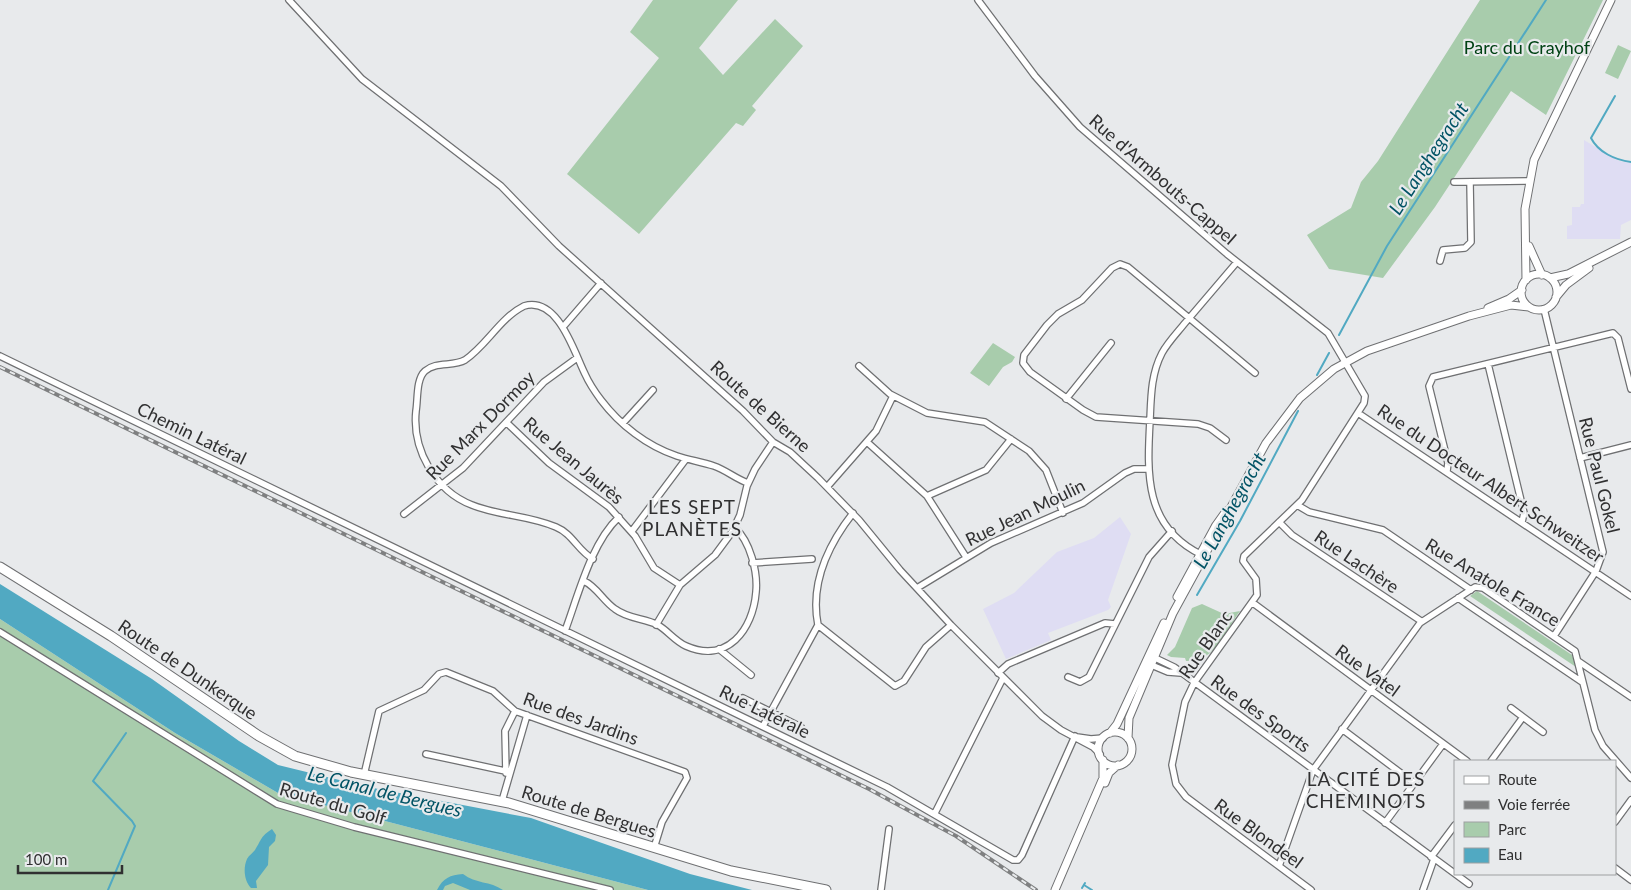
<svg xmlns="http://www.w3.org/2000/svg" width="1631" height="890" font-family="Lato,sans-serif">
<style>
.education{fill:#dfddf3}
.green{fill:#a8ccac}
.water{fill:#51a9c2}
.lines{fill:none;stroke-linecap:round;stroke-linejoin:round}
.stream{stroke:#51a9c2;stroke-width:2}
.minor-casing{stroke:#6f7072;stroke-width:8}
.tertiary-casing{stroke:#6f7072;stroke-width:9}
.primary-casing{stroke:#6f7072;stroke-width:11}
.minor{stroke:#fff;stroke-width:5.5}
.tertiary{stroke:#fff;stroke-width:7}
.primary{stroke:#fff;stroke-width:9}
.rail-casing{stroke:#7f8081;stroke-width:4}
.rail{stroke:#e8eaec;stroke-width:2;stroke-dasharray:5.5;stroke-linecap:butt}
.labels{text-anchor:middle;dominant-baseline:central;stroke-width:4.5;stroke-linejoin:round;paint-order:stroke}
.park-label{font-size:18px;fill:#004214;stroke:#e8eaec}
.street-label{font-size:18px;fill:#303031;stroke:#e8eaec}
.water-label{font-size:19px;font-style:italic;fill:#025365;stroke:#e8eaec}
.neighbourhood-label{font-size:19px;letter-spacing:1px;fill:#303031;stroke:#e8eaec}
</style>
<rect width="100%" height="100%" fill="#e8eaec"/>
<path class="education" d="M1584 140 1619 161 1631 163V220L1621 225 1620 239H1567V226L1572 225V207H1580L1581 204H1584Z
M1120 517 1131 534 1108 600 1111 607 1108 610 1048 633 1051 640 1006 659 983 609 1014 593 1057 552 1094 538Z"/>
<path class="green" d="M653 0H738L699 48 723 75 775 19 803 46 752 106 756 110 743 126 736 123 639 234 567 174 659 58 630 32Z
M1480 0H1603L1546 115 1511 91 1435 207 1383 278 1329 269 1307 235 1351 208 1361 182 1378 161Z
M1618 45 1631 51 1618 79 1605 73Z
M993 343 1015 357 1012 362 1003 367 989 386 970 373Z
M1477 591 1572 655 1576 667 1470 596Z
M1202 604 1224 614 1240 611C1225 631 1216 662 1186 661L1185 658 1171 657 1167 655 1175 647 1192 608Z
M0 619 175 733 278 793 648 890H0Z"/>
<path class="water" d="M0 584 152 679 239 741 278 765 368 787 531 818 690 874 752 890H648L278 793 175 733 0 619Z
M272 829 276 835 275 841 269 847 268 865 256 881 257 888H251C244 881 243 868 247 859 249 855 253 853 255 850 262 839 260 837 272 829Z
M463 874C476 884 490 881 503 890H470L453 883 445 886 443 890H437C443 878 450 875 463 874Z"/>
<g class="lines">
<path class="stream" d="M1615 96 1591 138C1598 152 1615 160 1631 162
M1339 335 1387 246 1546 0
M1317 375 1329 353
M1197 595 1240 521 1298 411
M1084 885 1092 890
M1082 888 1085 883
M108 890 135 826 132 821 93 781 126 733"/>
<g class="minor-casing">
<path id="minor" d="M289 0 362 79 501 186 559 246 743 411 773 442 790 452 818 478 859 520 900 570 951 625 1042 716 1061 730 1093 747 1100 754
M978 0 1035 76 1080 127 1227 254 1328 333 1365 396 1364 403 1302 500 1244 556 1243 561 1256 579 1257 595 1194 683 1185 702 1172 765 1176 784 1186 797 1311 890
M1454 182 1528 181
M1440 261 1443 250 1465 248 1471 242 1470 182
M1544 309 1603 552 1596 571 1554 636
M563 327 601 283
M0 356 887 787 1013 860H1018L1022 855 1075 736
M1488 364 1524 513 1522 522
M859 366 890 394 927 413 985 422 1029 451 1046 470 1063 513
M1066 399 1111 343
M1358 413 1631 596
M507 423 549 463 609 507 635 536 654 568 680 585
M623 423 653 390
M1226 440 1210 428 1198 424 1096 417 1083 410 1030 372 1023 363 1024 355 1047 325 1058 314 1082 300 1112 268 1120 264 1128 267 1255 373
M867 442 927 496 966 557
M1580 458 1631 445
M1447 471 1448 463 1429 386 1433 377 1613 333 1618 338 1631 389
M827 487 876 431 893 396
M927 496 986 470 1011 439
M1297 505 1309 512 1383 530 1471 590
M853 513C828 545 810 584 818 625L895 686 904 681 926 647 951 625
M404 514 463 468 544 382 577 358
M1279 522 1292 535 1421 621
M632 531 686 459
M1202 555C1144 527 1147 474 1150 420 1151 397 1151 374 1162 353 1168 342 1177 333 1185 323 1202 303 1220 282 1237 262
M593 559C578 551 573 534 556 527 528 515 499 516 472 505 435 491 412 449 416 411 418 399 416 379 425 371 436 361 453 367 465 360 487 345 500 318 524 306 558 296 574 352 585 374 589 383 595 392 601 400 620 425 647 446 677 456 689 460 702 462 714 466 726 470 736 479 748 483
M752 563 812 559
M584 581C597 587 603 601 615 609 628 619 644 618 658 625 668 631 675 641 686 646 727 664 753 630 756 592 758 572 750 541 735 528
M917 588 991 543 1083 503 1125 473 1134 469H1147
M1458 598 1582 682
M1253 603 1467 761
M656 625 680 585 715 555 732 532 740 515 747 486 755 469 773 442
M565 631C578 596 591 543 619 517
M0 632 277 804 354 827 610 890
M719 649 751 675
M1151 656 1174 667 1469 884
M1578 661 1631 697
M1149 664 1168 672 1181 673
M998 673 1008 664 1105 623 1115 624
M1068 677 1080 682 1089 677 1149 557 1172 531
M743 698 801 727
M1511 708 1543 732
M763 726 818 625
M1342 729 1414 783
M1077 737 1091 739 1103 738
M426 754 510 772
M1491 761 1523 717
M506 773 505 731 515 711
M364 775 379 711 424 690 439 674 446 672 493 691 515 711 685 772 687 778 662 822 654 848
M502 801 527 715
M935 813 1003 678
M1615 822 1631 800
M1385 823 1443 744
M1431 857 1455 825
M1279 866 1313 770 1420 623 1475 587 1483 588 1575 651 1595 730 1603 746 1631 778
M1615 868 1631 880
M881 890 889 829
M1423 890 1434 859"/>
</g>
<g class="tertiary-casing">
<path id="tertiary" d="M1529 246 1542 275
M1521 292a18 18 0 1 1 36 0a18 18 0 1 1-36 0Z
M1550 278 1568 274 1631 242
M1526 280 1525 209 1534 160 1611 0
M1556 297 1566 285 1589 268
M1488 308 1509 299 1522 290
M1177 597 1216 525 1226 511
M1098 749a17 17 0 1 1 34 0a17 17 0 1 1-34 0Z
M1110 733 1117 724 1164 623
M1128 738 1129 718 1173 613 1266 443 1300 398 1334 369 1367 351 1469 316 1511 305 1529 307
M1105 783 1109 773 1118 765
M1055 890 1103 778V760"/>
</g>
<g class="primary-casing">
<path id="primary" d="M0 567 111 636 259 736 295 756 351 772 509 803 731 871 826 890"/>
</g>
<use href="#minor" class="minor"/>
<use href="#tertiary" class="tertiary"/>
<use href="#primary" class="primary"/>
<g class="rail-casing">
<path id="rail" d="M0 367 869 789 956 836 1036 890"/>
</g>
<use href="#rail" class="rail"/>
</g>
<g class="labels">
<g class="park-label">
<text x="1527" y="47">Parc du Crayhof</text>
</g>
<g class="street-label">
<text transform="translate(1163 179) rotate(41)">Rue d'Armbouts-Cappel</text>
<text transform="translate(761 406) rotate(42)">Route de Bierne</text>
<text transform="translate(480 425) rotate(-45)">Rue Marx Dormoy</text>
<text transform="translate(192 433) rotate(26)">Chemin Latéral</text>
<text transform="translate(574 460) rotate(40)">Rue Jean Jaurès</text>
<text transform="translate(1600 475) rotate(76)">Rue Paul Gokel</text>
<text transform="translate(1491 483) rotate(34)">Rue du Docteur Albert Schweitzer</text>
<text transform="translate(1025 512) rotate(-26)">Rue Jean Moulin</text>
<text transform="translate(1357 561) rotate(34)">Rue Lachère</text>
<text transform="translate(1493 582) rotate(31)">Rue Anatole France</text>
<text transform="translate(1205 644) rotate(-55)">Rue Blanc</text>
<text transform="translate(188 669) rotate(34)">Route de Dunkerque</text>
<text transform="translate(1368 670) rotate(36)">Rue Vatel</text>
<text transform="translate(765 711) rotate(26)">Rue Latérale</text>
<text transform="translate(1261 713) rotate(36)">Rue des Sports</text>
<text transform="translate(581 718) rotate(20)">Rue des Jardins</text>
<text transform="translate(333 803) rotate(16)">Route du Golf</text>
<text transform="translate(589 811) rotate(17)">Route de Bergues</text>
<text transform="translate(1259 833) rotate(36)">Rue Blondeel</text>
</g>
<g class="water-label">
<text transform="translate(1428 158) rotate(-57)">Le Langhegracht</text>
<text transform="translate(1229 510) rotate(-61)">Le Langhegracht</text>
<text transform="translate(385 791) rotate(14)">Le Canal de Bergues</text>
</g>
<g class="neighbourhood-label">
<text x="692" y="506">LES SEPT<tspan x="692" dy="22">PLANÈTES</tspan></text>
<text x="1366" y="778">LA CITÉ DES<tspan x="1366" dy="22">CHEMINOTS</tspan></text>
</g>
</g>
<rect x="1454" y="760" width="162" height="115" fill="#e8eaec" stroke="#9ea0a1"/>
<rect x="1464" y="776" width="25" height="8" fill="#ffffff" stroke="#9ea0a1"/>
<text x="1498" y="785" font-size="15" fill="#303031">Route</text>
<rect x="1464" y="801" width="25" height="8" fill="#7f8081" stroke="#9ea0a1"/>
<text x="1498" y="810" font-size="15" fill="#303031">Voie ferrée</text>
<rect x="1464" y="822" width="25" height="15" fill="#a8ccac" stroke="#9ea0a1"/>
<text x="1498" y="835" font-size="15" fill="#303031">Parc</text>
<rect x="1464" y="848" width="25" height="15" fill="#51a9c2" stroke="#9ea0a1"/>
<text x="1498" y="860" font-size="15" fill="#303031">Eau</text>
<path d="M18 865v8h104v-8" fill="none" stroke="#303031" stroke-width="2.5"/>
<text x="25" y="865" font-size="15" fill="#303031" stroke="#e8eaec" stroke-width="4" paint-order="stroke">100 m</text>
</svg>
